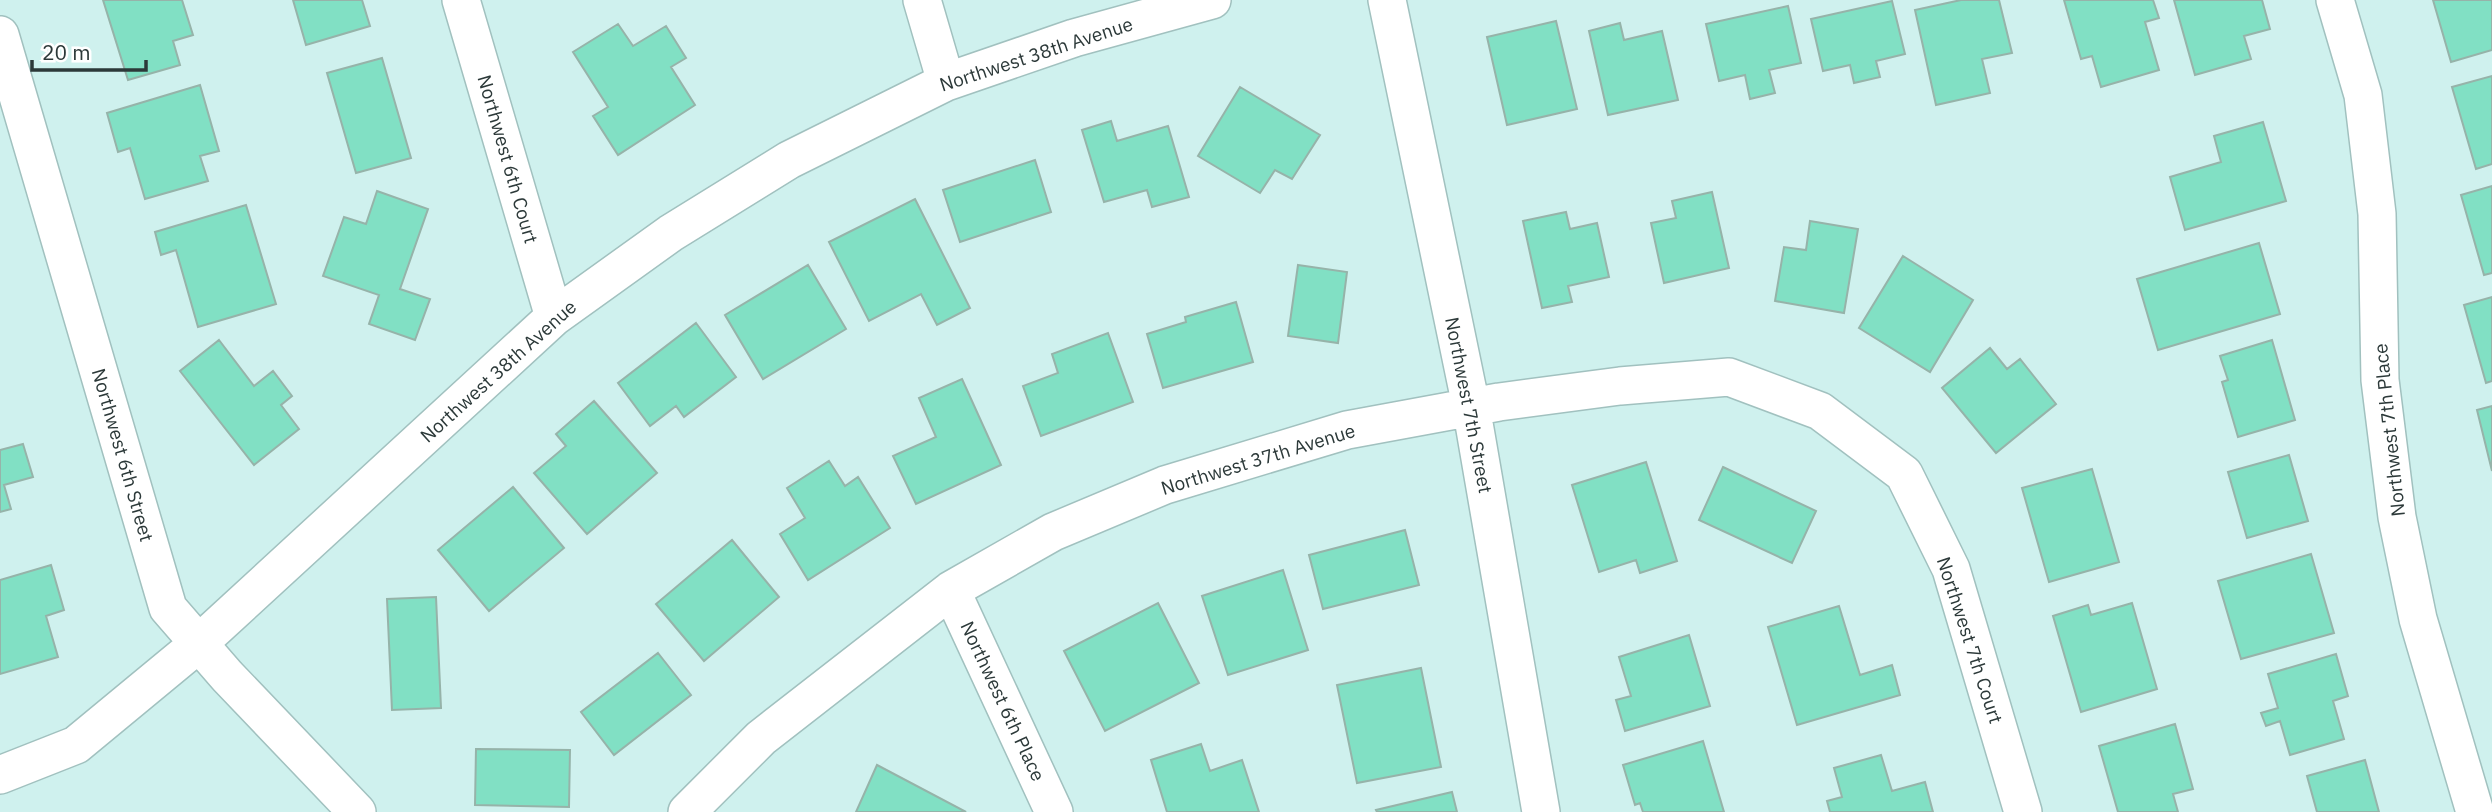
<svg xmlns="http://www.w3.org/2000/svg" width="2492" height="812" font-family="'IBM Plex Sans',sans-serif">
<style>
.building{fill:#81e0c4;stroke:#96b3a9;stroke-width:2}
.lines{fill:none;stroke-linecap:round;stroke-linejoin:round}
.minor-casing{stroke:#a1c1bf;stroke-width:40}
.minor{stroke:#fff;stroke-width:37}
.labels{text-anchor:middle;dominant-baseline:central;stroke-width:5;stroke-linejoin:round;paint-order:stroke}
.street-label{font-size:19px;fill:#2c3939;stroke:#fff}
</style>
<rect width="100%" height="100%" fill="#cff1ee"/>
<path class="building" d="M103 0H182L193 35 173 41 180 65 128 80Z
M293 0H362L370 26 306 45Z
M1961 0H1999L2012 53 1982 59 1990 93 1936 105 1915 10Z
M2064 0H2153L2159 18 2145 22 2159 70 2101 87 2092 56 2081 59Z
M2174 0H2262L2270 29 2244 36 2251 59 2195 75Z
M2433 0H2492V50L2451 62Z
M1892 1 1905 54 1876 61 1880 77 1854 83 1850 65 1823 71 1811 19Z
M1788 6 1801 63 1769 70 1775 93 1750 99 1745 75 1719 81 1706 24Z
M1556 21 1577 109 1507 125 1487 37Z
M1620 23 1624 40 1662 31 1678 100 1608 115 1589 31Z
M618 24 633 46 666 26 686 58 671 67 695 105 618 155 593 116 608 107 573 52Z
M382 58 411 158 356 173 327 73Z
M2492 76V164L2476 169 2452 87Z
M200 85 219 151 200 156 208 181 145 199 130 148 118 152 107 113Z
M1240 87 1320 135 1292 179 1275 170 1260 193 1198 156Z
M1111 121 1117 141 1168 126 1189 197 1152 207 1147 190 1104 202 1082 130Z
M2263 122 2286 201 2185 230 2170 177 2221 162 2214 136Z
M1035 160 1051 212 960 242 943 190Z
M2492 186V273L2484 275 2461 195Z
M377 191 428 209 400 289 430 299 415 340 369 324 379 295 323 276 344 217 366 224Z
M1712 192 1729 268 1664 283 1651 223 1676 218 1672 201Z
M915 199 970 308 937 325 921 294 869 321 829 242Z
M246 205 276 304 198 327 176 250 161 255 155 232Z
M1566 212 1570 229 1597 223 1609 277 1568 286 1572 302 1542 308 1523 221Z
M1810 221 1858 229 1844 313 1775 301 1784 247 1806 250Z
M2259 243 2280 314 2158 350 2137 279Z
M1903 256 1973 300 1930 372 1859 328Z
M808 265 846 329 763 379 725 315Z
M1298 265 1347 272 1338 343 1288 336Z
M2492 297V381L2486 383 2464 305Z
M1236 302 1253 362 1163 388 1147 334 1186 322 1185 317Z
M696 323 736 377 684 417 676 406 650 426 618 383Z
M1108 333 1133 402 1041 436 1023 386 1058 373 1052 354Z
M219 340 254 386 273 371 292 396 281 405 299 429 254 465 180 371Z
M2272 340 2295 420 2238 437 2222 382 2228 380 2220 356Z
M1990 348 2007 369 2020 359 2056 404 1996 453 1942 388Z
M962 379 1001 465 916 504 893 456 936 437 919 398Z
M594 401 657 473 587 534 534 473 566 446 556 434Z
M2492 406V471L2477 410Z
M23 444 33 477 4 485 11 509 0 512V450Z
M2289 455 2308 521 2247 538 2228 472Z
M829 461 845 486 858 477 890 528 808 580 780 534 805 518 787 488Z
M1646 462 1677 561 1640 573 1636 560 1599 572 1572 485Z
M1723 467 1816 511 1792 563 1699 520Z
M2092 469 2119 562 2049 582 2022 488Z
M513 487 564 548 489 611 438 550Z
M1405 530 1419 585 1323 609 1309 555Z
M732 540 779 597 704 661 656 604Z
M2311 554 2334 633 2241 659 2218 581Z
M51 565 64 610 46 616 58 657 0 674V580Z
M1283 570 1308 650 1228 675 1202 596Z
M436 597 441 708 392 710 387 599Z
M1158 603 1199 683 1105 731 1064 651Z
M2132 603 2157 689 2081 712 2053 616 2088 605 2091 615Z
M1839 606 1860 675 1892 665 1900 695 1797 725 1768 627Z
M1689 635 1710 706 1625 731 1616 700 1631 696 1619 657Z
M658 653 691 695 614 755 581 712Z
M2336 654 2348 696 2333 701 2344 739 2290 755 2280 721 2266 726 2261 713 2278 708 2268 674Z
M1421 668 1441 767 1357 783 1337 685Z
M2175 724 2193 789 2173 794 2178 812H2118L2099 746Z
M1703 741 1724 812H1643L1640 803 1635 805 1623 765Z
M1201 744 1210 771 1242 760 1259 812H1167L1151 760Z
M476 749 570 750 569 807 475 805Z
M1881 755 1892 791 1925 782 1933 812H1830L1827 801 1842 797 1834 768Z
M2365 760 2379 812H2317L2307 776Z
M877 765 966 812H856Z
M1452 792 1457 812H1377L1376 810Z"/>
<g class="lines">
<g class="minor-casing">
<path id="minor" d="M461 0 554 317
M922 0 946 82
M1387 0 1471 406 1541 812
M2335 0 2363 95 2377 214 2380 380 2397 517 2418 619 2475 812
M0 35 168 608 227 676 357 812
M951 590 1054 812
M0 775 76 745 197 645 554 317 671 233 789 160 946 82 1074 38 1212 0
M687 812 761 738 951 590 1053 532 1165 485 1347 430 1499 402 1620 386 1729 377 1820 411 1904 474 1951 569 2023 812"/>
</g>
<use href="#minor" class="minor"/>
</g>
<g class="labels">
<g class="street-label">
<text transform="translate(1036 54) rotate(-18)">Northwest 38th Avenue</text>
<text transform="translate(508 159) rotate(74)">Northwest 6th Court</text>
<text transform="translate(498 371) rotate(-42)">Northwest 38th Avenue</text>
<text transform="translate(1469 405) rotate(79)">Northwest 7th Street</text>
<text transform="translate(2389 430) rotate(-96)">Northwest 7th Place</text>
<text transform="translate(123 455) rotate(74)">Northwest 6th Street</text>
<text transform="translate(1258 459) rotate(-17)">Northwest 37th Avenue</text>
<text transform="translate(1970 640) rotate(72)">Northwest 7th Court</text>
<text transform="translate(1003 701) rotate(65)">Northwest 6th Place</text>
</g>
</g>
<path d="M32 60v10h114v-10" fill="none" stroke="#2c3939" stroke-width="3.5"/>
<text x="42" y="60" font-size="21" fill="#2c3939" stroke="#ffffff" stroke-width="5" paint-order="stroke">20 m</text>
</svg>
